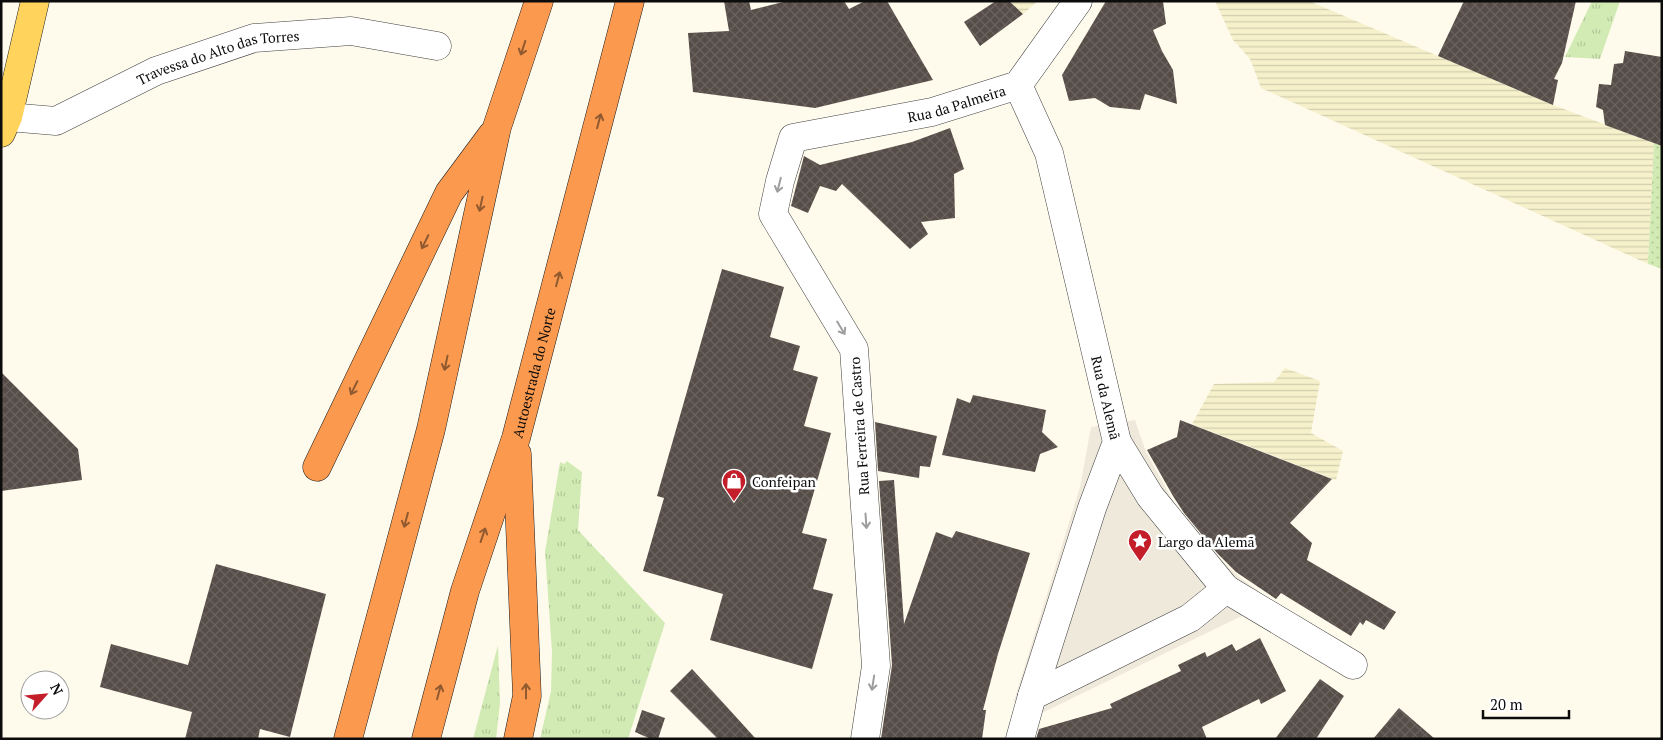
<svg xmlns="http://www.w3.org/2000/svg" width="1663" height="740" font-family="'PT Serif',serif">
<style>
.farmland{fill:url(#farmland-rules)}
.grass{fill:url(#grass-tufts)}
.park{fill:url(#park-dots)}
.plaza{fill:#efe9db}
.building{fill:url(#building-cross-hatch)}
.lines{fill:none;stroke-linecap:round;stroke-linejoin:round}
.minor-casing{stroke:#3f3f3f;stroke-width:29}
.primary-casing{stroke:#1d1d1d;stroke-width:29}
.motorway-casing{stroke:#1d1d1d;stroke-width:29}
.minor{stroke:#fff;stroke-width:28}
.primary{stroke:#ffd35c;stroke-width:28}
.motorway{stroke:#fb994e;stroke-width:28}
.oneway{stroke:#8f5a30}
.oneway2{stroke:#9e9e9e}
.labels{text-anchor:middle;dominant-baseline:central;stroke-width:5;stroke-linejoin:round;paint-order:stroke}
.street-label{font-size:14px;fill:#0c0c0c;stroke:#fff}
.poi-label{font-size:14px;fill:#0c0c0c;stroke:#fff;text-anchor:start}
</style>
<defs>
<pattern id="farmland-rules" width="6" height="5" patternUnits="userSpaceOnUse" patternTransform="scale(1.25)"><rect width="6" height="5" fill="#f6f1cb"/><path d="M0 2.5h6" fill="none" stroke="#d2cdad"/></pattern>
<pattern id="grass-tufts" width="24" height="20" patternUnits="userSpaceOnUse" patternTransform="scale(1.25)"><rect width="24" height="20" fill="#d2ebb4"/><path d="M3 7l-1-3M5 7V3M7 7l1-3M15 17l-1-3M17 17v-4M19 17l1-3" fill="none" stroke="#b3c89a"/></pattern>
<pattern id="park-dots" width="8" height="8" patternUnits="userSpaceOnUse" patternTransform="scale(1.25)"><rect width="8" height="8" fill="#d2ebb4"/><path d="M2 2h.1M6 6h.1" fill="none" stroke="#b3c89a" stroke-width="1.8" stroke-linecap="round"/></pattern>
<pattern id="building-cross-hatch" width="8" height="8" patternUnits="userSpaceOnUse" patternTransform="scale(1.25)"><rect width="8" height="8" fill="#564d48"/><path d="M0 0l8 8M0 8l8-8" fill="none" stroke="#69625e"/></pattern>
</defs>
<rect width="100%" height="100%" fill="#fffbec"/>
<path class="farmland" d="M1009 1H1038L1023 14Z
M1215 1H1309L1553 105 1654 143 1648 264 1261 88 1250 59 1233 40Z
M1285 368 1320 381 1311 433 1343 451 1336 480 1192 424 1214 384 1274 382Z"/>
<path class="grass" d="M1592 1H1620L1600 59 1565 57Z
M567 461 582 472 578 530 665 623 628 739H540L551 691 552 652 545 552 560 462 564 464Z
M498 645 500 703 496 739H473Z"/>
<path class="park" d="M1654 143 1662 146V269L1648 264Z"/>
<path class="plaza" d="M1135 420 1146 452 1177 508 1207 546 1240 578 1260 592 1248 613 1044 712 1014 701 1080 487 1091 427Z"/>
<path class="building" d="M724 1H749L751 10 787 1H844L849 9 865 1H887L933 80 815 108 693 92 688 33 729 31Z
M996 1H1009L1023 14 980 46 964 22Z
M1106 1H1163L1166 24 1153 30 1162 51 1173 70 1177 104 1145 94 1140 110 1110 107 1095 98 1069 101 1062 75Z
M1464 1H1576L1562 63 1554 79 1558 80 1553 105 1438 56Z
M1625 51 1662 57V146L1605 125 1603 110 1596 107 1599 84 1611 85 1614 64 1623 63Z
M950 128 964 169 954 174 955 218 921 222 928 234 910 249 842 184 836 191 820 186 808 213 791 206 804 156 820 165 912 142Z
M722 269 784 287 770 337 800 346 793 370 818 377 804 426 831 433 802 533 827 539 813 589 833 594 812 669 710 640 723 594 643 571 664 498 657 496Z
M1 372 78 449 82 480 1 491Z
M973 395 1046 410 1042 432 1058 447 1040 454 1035 472 942 455 957 398 970 403Z
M1180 420 1332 479 1290 523 1312 543 1307 560 1396 612 1384 630 1366 620 1363 625 1360 622 1351 636 1281 593 1276 599 1236 572 1217 553 1184 513 1173 496 1147 450 1177 437Z
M875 422 937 436 930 467 920 466 919 478 878 471Z
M894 480 904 624 936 532 952 538 956 531 1030 553 998 654 983 710H986L982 739H881L892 665 879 481Z
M216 564 326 594 290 737 260 729 258 739H185L192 712 100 687 111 644 188 665Z
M1260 638 1286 691 1261 704 1259 699 1202 727 1207 739H1036L1039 729 1112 708 1110 704 1181 671 1178 665 1205 652 1207 657 1232 644 1236 651Z
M692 669 727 707 756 739H718L670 691Z
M1320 679 1344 696 1316 739H1275Z
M1399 708 1435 739H1373Z
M642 710 665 718 658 739H651L635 732Z"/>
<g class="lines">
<g class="minor-casing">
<g id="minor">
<path id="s1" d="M1018 85 1049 153 1117 442 1092 508 1032 696 1020 739"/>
<path id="s2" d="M8 117 56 121 156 71 254 38 351 31 437 46"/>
<path d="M1117 442 1150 496 1226 589 1353 665"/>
<path d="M1032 696 1190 618 1226 589"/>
<path id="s3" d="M865 739 876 666 854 349 773 214 780 181 793 138 932 112 1018 85 1078 1"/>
</g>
</g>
<g class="primary-casing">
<path id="primary" d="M1 133 8 117 35 1"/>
</g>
<g class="motorway-casing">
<g id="motorway">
<path d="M517 454 527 696 518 739"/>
<path d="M317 467 449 193 492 135"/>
<path d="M348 739 431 429 497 127 539 1"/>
<path id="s4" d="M426 739 465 591 516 438 630 1"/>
</g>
</g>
<use href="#minor" class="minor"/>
<use href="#primary" class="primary"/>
<use href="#motorway" class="motorway"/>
</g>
<defs><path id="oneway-shaft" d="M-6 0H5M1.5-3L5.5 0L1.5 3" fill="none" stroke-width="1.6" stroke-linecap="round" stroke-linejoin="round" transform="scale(1.25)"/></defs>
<g class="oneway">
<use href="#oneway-shaft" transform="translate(523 48) rotate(108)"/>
<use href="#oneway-shaft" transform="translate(599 121) rotate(-75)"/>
<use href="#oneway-shaft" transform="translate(481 204) rotate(102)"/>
<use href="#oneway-shaft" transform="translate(425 242) rotate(116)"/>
<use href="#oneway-shaft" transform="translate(558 279) rotate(-75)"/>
<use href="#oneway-shaft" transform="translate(446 363) rotate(102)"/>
<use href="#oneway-shaft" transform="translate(354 388) rotate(116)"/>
<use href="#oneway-shaft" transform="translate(406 520) rotate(105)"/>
<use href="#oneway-shaft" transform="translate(483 535) rotate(-71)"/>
<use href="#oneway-shaft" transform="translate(526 691) rotate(-90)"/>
<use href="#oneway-shaft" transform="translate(439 692) rotate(-75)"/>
</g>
<g class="oneway2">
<use href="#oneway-shaft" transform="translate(779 185) rotate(104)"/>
<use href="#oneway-shaft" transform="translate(841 328) rotate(59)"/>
<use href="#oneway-shaft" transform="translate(866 521) rotate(86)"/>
<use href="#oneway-shaft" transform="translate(873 683) rotate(99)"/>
</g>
<defs>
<g id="shop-pin" transform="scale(1.25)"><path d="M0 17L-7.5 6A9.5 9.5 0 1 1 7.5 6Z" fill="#c31e2a" stroke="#fff"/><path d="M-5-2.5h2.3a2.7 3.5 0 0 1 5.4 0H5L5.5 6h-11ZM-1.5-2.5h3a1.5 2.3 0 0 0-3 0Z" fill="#fff"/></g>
<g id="sight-pin" transform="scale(1.25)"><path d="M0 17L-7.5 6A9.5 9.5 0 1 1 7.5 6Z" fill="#c31e2a" stroke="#fff"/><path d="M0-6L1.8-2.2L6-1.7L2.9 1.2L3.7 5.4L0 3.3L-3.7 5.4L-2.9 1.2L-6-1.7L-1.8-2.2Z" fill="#fff"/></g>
</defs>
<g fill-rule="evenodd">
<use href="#shop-pin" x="734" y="481"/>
<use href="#sight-pin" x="1140" y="541"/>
</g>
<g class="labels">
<g class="street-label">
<text stroke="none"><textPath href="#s2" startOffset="224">Travessa do Alto das Torres</textPath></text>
<text stroke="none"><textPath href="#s3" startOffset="795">Rua da Palmeira</textPath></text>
<text stroke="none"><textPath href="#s4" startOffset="382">Autoestrada do Norte</textPath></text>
<text stroke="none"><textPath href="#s1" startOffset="326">Rua da Alemã</textPath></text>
<text transform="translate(859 426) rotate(-94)">Rua Ferreira de Castro</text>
</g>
<g class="poi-label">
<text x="752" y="481">Confeipan</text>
<text x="1158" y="541">Largo da Alemã</text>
</g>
</g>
<rect width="1663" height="740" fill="none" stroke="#0c0c0c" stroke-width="5"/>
<g transform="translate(45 695) rotate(63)"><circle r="24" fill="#ffffff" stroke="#9e9e9e"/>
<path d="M0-4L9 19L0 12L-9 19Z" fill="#c31e2a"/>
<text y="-8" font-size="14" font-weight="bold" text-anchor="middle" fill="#0c0c0c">N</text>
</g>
<path d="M1483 710v8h86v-8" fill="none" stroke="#0c0c0c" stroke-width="2.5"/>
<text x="1490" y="710" font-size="15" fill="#0c0c0c" stroke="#ffffff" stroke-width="4" paint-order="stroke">20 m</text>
</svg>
